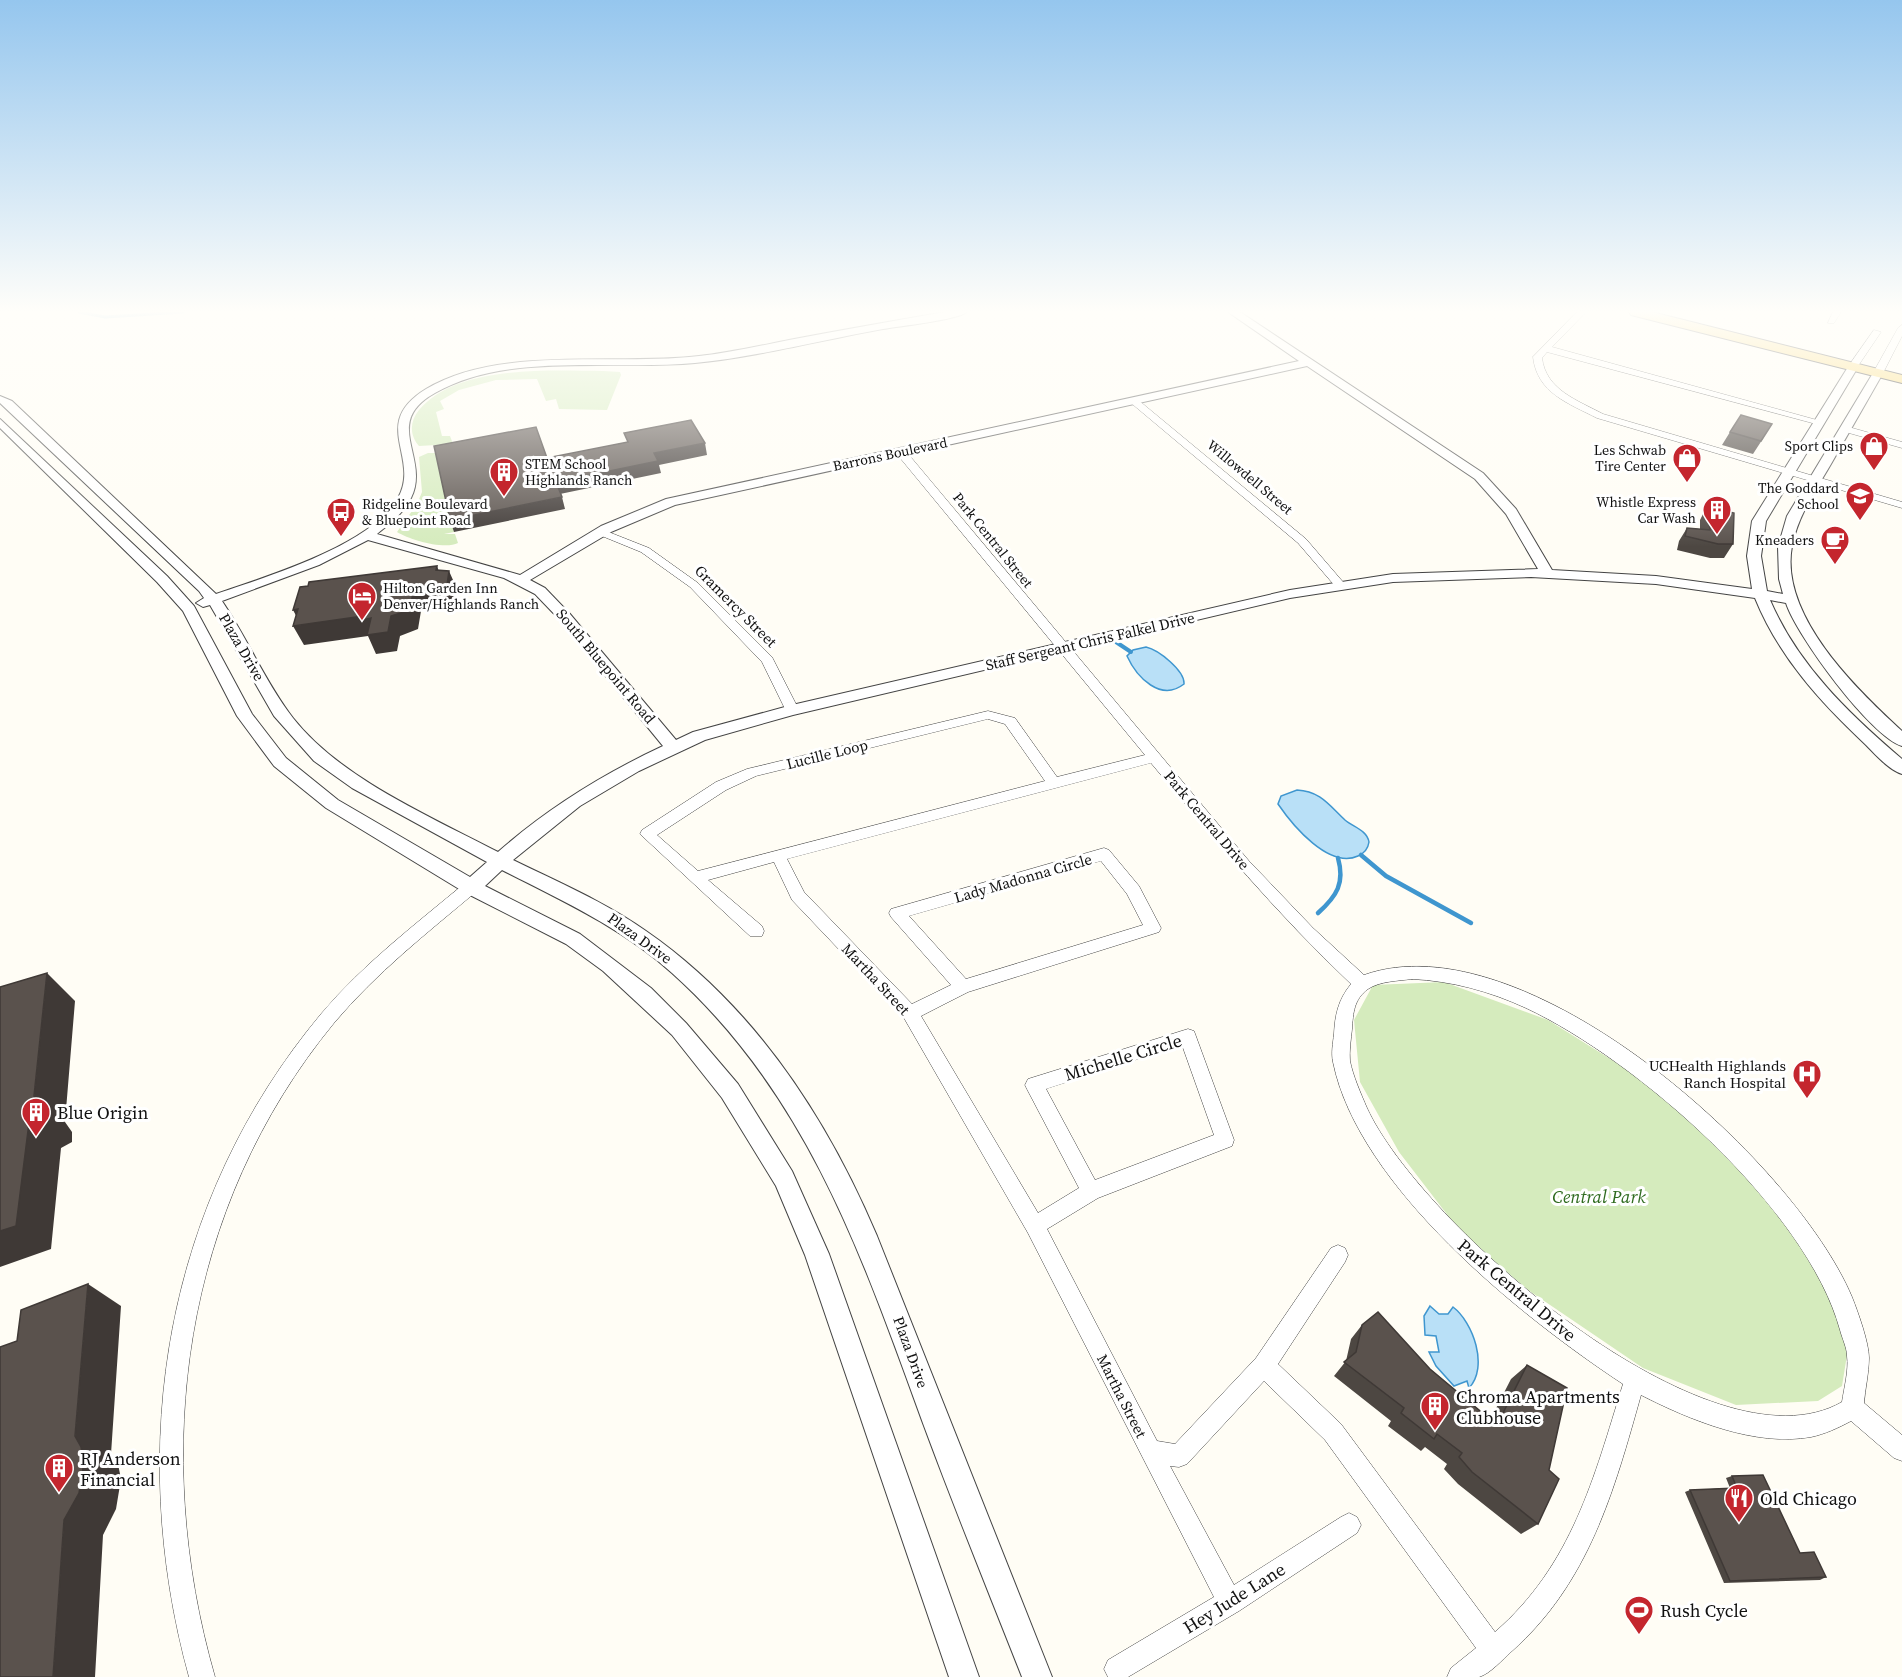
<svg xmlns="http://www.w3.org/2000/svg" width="1902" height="1677" font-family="'Source Serif 4',serif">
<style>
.green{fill:#d5ebbd}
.water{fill:#b9e0f7;stroke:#3f96cf;stroke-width:1.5}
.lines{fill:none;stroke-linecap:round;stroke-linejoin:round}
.stream-far2{stroke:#3f96cf;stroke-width:3}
.stream-far1{stroke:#3f96cf;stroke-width:4}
.stream{stroke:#3f96cf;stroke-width:4.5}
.minor-casing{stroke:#444;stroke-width:1}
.tertiary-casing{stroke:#444;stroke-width:2}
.primary-casing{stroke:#222;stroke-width:2}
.minor{fill:#fff;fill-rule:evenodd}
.tertiary{fill:#fff;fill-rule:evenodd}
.primary{fill:#f9d66b;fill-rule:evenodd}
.wall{fill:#4d4742}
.shaded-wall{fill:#3f3936}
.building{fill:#5a524d;stroke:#3f3936;stroke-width:1.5}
.labels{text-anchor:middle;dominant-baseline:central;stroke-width:6;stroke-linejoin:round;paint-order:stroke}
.far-poi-label{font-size:14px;fill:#111;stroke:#fff;text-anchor:end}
.far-street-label{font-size:14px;fill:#111;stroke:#fff}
.street-label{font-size:15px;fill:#111;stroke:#fff}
.poi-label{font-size:15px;fill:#111;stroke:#fff;text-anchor:end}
.near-street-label{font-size:18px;fill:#111;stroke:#fff}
.near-poi-label{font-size:18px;fill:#111;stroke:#fff;text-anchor:start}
.near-park-label{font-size:18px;font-style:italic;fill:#2f6b1f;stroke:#fff}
</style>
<rect width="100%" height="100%" fill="#fffdf5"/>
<path class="green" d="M603 371 620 372 621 375 607 410 559 409 556 399 546 401 537 379 496 380 459 390 440 401 444 409 436 412 442 436H450L453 444 419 446C410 436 409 422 419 410 458 364 549 371 603 371Z
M428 453H437L454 532 444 534H455L458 543C445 550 410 540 397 532L417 504 422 492 419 457Z
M1444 982 1548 1020 1636 1075 1718 1141 1806 1238 1851 1330 1842 1386 1818 1401 1736 1405 1643 1368 1528 1290 1481 1250 1449 1217 1399 1152 1360 1082 1354 1020 1373 985Z"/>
<path class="water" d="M1146 647C1159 650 1185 671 1184 684 1161 702 1137 678 1127 656L1133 650Z
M1297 790C1320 791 1329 805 1345 820 1353 827 1367 830 1369 842 1368 849 1365 853 1358 856 1329 869 1293 826 1278 804L1281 796Z
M1430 1306 1439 1314H1448L1453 1307C1473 1322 1489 1367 1469 1388L1467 1381 1454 1386 1436 1366 1429 1352H1439L1436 1336 1425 1335 1424 1316Z"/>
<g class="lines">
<path class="stream-far2" d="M79 312 105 317 183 312"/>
<path class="stream-far1" d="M1116 642 1131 652"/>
<path class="stream" d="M1361 855 1386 876 1471 923
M1318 913C1337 896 1345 883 1338 858"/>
<g class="minor-casing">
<path id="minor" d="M1577 312H1586L1552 347 1824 422 1816 424 1547 352 1542 358C1546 390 1577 400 1603 414L1902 502V508L1597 418C1568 403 1537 393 1533 357Z
M1833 312H1841L1834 323H1828Z
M1902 325V336L1883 373 1875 375 1873 373 1898 328Z
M1874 330 1881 332 1856 369H1850L1848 367Z
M1131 399H1137L1306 539 1343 582V586H1335L1298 543 1131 403Z
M1845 426 1902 442V448L1842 431 1840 429Z
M896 449H904L1249 861 1313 928 1364 975C1524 918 1794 1159 1852 1297 1858 1312 1869 1343 1869 1358 1869 1373 1865 1389 1864 1403L1902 1435V1461L1894 1458 1851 1421C1838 1428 1825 1434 1811 1437 1755 1447 1690 1420 1641 1395 1614 1491 1589 1583 1511 1652 1503 1659 1490 1674 1479 1677 1470 1677 1457 1677 1447 1677L1451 1668 1476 1648 1325 1440 1264 1381 1187 1464 1179 1467 1170 1466 1234 1585 1341 1517 1349 1513 1357 1517 1361 1525 1357 1533 1239 1611 1128 1677H1108L1104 1669 1108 1660 1214 1597 1028 1233 904 1018 792 900 774 862 708 880 762 926 764 931 762 936H750L640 834 642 830 716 782 747 769 988 711 1015 718 1057 777 1145 755 896 453ZM988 719 1005 724 1045 781 698 871 657 835 726 790 756 776ZM1151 763C1215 840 1278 915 1351 984 1338 1000 1335 1015 1334 1034 1333 1043 1331 1053 1333 1062 1358 1186 1521 1317 1623 1384 1594 1478 1572 1565 1495 1632L1341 1424 1278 1364 1345 1262 1348 1255 1345 1248 1338 1245 1331 1248 1256 1358 1175 1444 1157 1441 1047 1229 1098 1198 1232 1146 1234 1140 1194 1031 1188 1029 1028 1079 1025 1085 1028 1091 1079 1188 1038 1213 921 1016 968 992 1159 932 1161 928 1139 886 1109 850 1104 848 891 909 889 913 891 917 951 985 912 1004 804 892 787 859ZM1101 861 1127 894 1143 925 966 979 909 916ZM1412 979C1452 981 1489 991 1526 1008 1637 1060 1807 1209 1840 1330 1842 1338 1847 1348 1847 1356 1849 1370 1844 1388 1842 1402 1710 1478 1419 1222 1367 1108 1361 1094 1353 1076 1350 1061 1349 1051 1351 1039 1352 1029 1353 1013 1354 999 1368 989 1380 981 1398 981 1412 979ZM1182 1045 1214 1135 1095 1180 1046 1089Z
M601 529 649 548 698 583 772 657 799 710 797 713H787L762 662 690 587 641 552 597 534V530Z
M471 881 477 883 479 887 477 891C427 933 376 973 334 1023 182 1208 150 1451 215 1677H189C125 1445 165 1201 321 1014 363 964 416 924 465 883Z"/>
</g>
<g class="tertiary-casing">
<path id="tertiary" d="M945 312H967C957 320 900 326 883 329 821 340 757 357 695 363 614 371 508 351 435 393 381 423 431 458 411 498 404 513 389 524 377 534L520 575 601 526 666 499 1299 361 1228 312H1240L1483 473 1516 509 1552 570 1656 576 1752 589 1747 556 1752 521 1848 367 1857 365 1858 367 1766 521 1761 556 1767 591 1783 594 1779 579 1778 547 1787 516 1873 373 1878 370 1883 373C1866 403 1848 434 1831 464 1816 490 1798 515 1792 546 1779 615 1856 689 1902 731V746C1871 737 1796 635 1786 603L1770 600C1798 665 1849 714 1902 759V774C1889 770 1876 755 1866 745 1820 702 1779 657 1755 598L1656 584 1531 577 1393 582 1290 598 793 715 705 740 639 771 580 806 513 860C558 882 605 902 646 931 753 1005 827 1118 877 1236L1052 1677H1022C989 1593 955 1510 924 1426 863 1259 809 1096 672 973 622 928 561 900 502 870L485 886 580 934 651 988 686 1023 738 1084 792 1171 829 1254 979 1677H949L805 1255 776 1186 722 1098 672 1035 603 971 566 944 464 892 326 808 274 766 237 716 183 611 157 582 0 428V419L167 576 194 606 252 714 286 758 338 800 470 877 487 862 352 788 314 761 274 716 210 605 203 607 196 603 204 598 199 591 0 403V396L12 401 216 594C266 577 372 545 398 498 421 457 369 424 426 389 499 345 616 366 699 356 729 353 759 346 789 340 841 330 893 321 945 312ZM1307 366 1475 479 1506 514 1538 569 1393 574 1290 590 792 705 693 732 676 740 570 614 545 588 530 580 611 532 675 505ZM368 540 504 578 535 594 560 620 663 746C603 774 548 808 498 852 431 817 340 778 293 718 265 682 248 639 222 601L319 565Z"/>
</g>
<g class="primary-casing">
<path id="primary" d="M1629 312H1652L1902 375V383L1631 315Z"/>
</g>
<use href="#minor" class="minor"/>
<use href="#tertiary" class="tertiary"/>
<use href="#primary" class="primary"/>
</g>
<path class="wall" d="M1730 432 1764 437 1753 454 1722 445Z
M1707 506 1733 544 1724 558H1710L1677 550 1679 541 1687 528 1700 529V520Z
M1362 1325 1430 1369 1490 1420 1511 1379 1527 1365 1549 1470 1538 1524 1521 1534 1458 1484 1444 1469 1447 1464 1425 1447 1421 1451 1388 1426 1391 1421 1334 1376 1346 1361 1351 1339Z
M1732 1476 1800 1553 1826 1577 1820 1580 1724 1583 1685 1492 1690 1490 1730 1488 1726 1478Z"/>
<path class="shaded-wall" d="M705 443 707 455 659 465 661 473 560 494 556 482 654 453Z
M562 497 565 509 454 532 450 520Z
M437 566 444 585 449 571 457 589 455 604 421 611 418 629 400 636 397 651 376 654 368 636 304 645 293 626 301 625 293 610 298 609 364 616 413 592 436 570Z
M47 973 75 1001 65 1122 72 1132V1142L61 1148 51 1249 0 1267V1231L29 1123 34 1096Z
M88 1284 121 1306 111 1454 118 1464 121 1479 116 1509 103 1535 95 1677H53L64 1520 75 1436Z"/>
<path class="building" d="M1741 415 1772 424 1761 441 1730 432Z
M691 420 705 443 654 453 658 461 556 482 562 497 450 520 434 446 536 427 547 458 628 442 624 433Z
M1707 506 1734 513 1733 544H1718L1685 536 1687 528 1710 530Z
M437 566 436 570 449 571 447 585 413 592 410 610 391 616 388 632 367 635 371 618 363 620 364 616 293 626 298 609 293 610 300 587 308 586 309 582Z
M47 973 34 1096 41 1106V1116L29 1123 16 1226 0 1231V987Z
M88 1284 75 1436 81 1447 84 1462 79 1493 64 1520 53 1677H0V1347L17 1341 21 1310Z
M1378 1312 1430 1369 1497 1425 1527 1365 1567 1388 1549 1470 1559 1479 1538 1524 1472 1472 1459 1457 1462 1453 1437 1434 1434 1439 1401 1413 1404 1408 1344 1362 1356 1352 1362 1325Z
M1763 1475 1800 1553 1814 1552 1826 1577 1730 1581 1690 1490 1737 1488 1732 1476Z"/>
<linearGradient id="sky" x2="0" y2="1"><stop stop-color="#95c6ee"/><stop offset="0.57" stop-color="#fffefa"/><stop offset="1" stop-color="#fffefa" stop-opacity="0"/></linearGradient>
<rect width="1902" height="547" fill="url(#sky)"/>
<defs>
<g id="shop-pin" transform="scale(1.5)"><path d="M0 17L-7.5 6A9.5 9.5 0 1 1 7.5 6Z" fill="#c4262e" stroke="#fff"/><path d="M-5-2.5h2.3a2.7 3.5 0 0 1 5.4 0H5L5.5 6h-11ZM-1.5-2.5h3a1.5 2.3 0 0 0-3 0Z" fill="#fff"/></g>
<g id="building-pin" transform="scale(1.5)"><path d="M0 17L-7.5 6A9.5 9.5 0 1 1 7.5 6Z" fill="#c4262e" stroke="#fff"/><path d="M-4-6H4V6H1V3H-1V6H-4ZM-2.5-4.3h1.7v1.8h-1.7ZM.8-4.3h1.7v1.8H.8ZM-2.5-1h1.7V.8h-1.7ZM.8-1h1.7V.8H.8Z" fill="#fff"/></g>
<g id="school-pin" transform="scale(1.5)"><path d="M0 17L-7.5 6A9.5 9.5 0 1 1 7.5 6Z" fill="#c4262e" stroke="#fff"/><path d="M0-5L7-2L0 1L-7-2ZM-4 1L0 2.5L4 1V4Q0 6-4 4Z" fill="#fff"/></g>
<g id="bus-pin" transform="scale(1.5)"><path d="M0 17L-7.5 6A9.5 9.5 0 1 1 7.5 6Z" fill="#c4262e" stroke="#fff"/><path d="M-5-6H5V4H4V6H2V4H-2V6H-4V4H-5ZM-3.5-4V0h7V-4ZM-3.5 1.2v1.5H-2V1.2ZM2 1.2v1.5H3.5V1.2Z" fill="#fff"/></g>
<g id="cafe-pin" transform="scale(1.5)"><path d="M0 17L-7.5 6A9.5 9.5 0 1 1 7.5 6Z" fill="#c4262e" stroke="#fff"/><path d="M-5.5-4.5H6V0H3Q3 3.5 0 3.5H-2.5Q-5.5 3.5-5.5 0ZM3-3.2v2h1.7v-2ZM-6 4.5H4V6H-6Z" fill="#fff"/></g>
<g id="hotel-pin" transform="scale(1.5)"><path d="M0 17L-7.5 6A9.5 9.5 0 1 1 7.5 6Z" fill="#c4262e" stroke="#fff"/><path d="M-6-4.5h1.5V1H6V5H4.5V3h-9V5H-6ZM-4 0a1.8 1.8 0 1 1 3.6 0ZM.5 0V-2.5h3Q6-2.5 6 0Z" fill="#fff"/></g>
<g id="hospital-pin" transform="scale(1.5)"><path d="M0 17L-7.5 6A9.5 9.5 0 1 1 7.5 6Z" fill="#c4262e" stroke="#fff"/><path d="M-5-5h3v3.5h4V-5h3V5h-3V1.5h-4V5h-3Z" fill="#fff"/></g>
<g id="restaurant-pin" transform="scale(1.5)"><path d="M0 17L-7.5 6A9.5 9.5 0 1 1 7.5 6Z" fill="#c4262e" stroke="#fff"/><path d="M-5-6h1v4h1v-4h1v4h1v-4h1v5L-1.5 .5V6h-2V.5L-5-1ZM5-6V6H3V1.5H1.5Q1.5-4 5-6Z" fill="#fff"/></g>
<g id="stadium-pin" transform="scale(1.5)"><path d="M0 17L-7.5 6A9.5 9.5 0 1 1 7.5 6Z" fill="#c4262e" stroke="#fff"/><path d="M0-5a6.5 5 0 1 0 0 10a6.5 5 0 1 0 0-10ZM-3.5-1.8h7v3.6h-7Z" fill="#fff"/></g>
</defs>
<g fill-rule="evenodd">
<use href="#shop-pin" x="1874" y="446"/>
<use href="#shop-pin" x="1687" y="458"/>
<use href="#building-pin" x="504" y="472"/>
<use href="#school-pin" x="1860" y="496"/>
<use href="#building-pin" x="1717" y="510"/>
<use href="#bus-pin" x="341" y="512"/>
<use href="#cafe-pin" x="1835" y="540"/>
<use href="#hotel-pin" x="362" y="596"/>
<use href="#hospital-pin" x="1807" y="1074"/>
<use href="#building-pin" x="36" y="1112"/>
<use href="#building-pin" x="1435" y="1406"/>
<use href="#building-pin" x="59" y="1468"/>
<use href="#restaurant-pin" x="1739" y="1498"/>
<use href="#stadium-pin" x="1639" y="1610"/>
</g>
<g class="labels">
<g class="far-poi-label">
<text x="1853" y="446">Sport Clips</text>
<text x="1666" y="450">Les Schwab<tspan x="1666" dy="16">Tire Center</tspan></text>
<text x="525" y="464" text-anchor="start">STEM School<tspan x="525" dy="16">Highlands Ranch</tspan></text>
<text x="1839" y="488">The Goddard<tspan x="1839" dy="16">School</tspan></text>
<text x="1696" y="502">Whistle Express<tspan x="1696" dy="16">Car Wash</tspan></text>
<text x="362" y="504" text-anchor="start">Ridgeline Boulevard<tspan x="362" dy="16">&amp; Bluepoint Road</tspan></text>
<text x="1814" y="540">Kneaders</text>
<text x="383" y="588" text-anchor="start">Hilton Garden Inn<tspan x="383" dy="16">Denver/Highlands Ranch</tspan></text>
</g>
<g class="far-street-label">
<text transform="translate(890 454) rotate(-12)">Barrons Boulevard</text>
<text transform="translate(1250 477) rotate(40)">Willowdell Street</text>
<text transform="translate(993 540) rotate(51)">Park Central Street</text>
</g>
<g class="street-label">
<text transform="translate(736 606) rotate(45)">Gramercy Street</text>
<text transform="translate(1090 641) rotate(-13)">Staff Sergeant Chris Falkel Drive</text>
<text transform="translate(242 647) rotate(60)">Plaza Drive</text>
<text transform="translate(606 666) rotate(50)">South Bluepoint Road</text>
<text transform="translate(827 754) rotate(-14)">Lucille Loop</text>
<text transform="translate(1207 820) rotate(50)">Park Central Drive</text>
<text transform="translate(1023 878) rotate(-16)">Lady Madonna Circle</text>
<text transform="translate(640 938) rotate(36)">Plaza Drive</text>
<text transform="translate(876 979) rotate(47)">Martha Street</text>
<text transform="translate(911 1352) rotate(70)">Plaza Drive</text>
<text transform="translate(1122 1396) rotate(63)">Martha Street</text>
</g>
<g class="poi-label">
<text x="1786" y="1065">UCHealth Highlands<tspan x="1786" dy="17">Ranch Hospital</tspan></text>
</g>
<g class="near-street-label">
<text transform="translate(1123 1057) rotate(-17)">Michelle Circle</text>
<text transform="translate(1517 1290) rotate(40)">Park Central Drive</text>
<text transform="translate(1234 1598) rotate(-32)">Hey Jude Lane</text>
</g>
<g class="near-poi-label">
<text x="57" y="1112">Blue Origin</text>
<text x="1456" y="1396">Chroma Apartments<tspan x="1456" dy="21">Clubhouse</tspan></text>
<text x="80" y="1458">RJ Anderson<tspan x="80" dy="21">Financial</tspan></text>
<text x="1760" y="1498">Old Chicago</text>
<text x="1660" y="1610">Rush Cycle</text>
</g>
<g class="near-park-label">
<text x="1599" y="1196">Central Park</text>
</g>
</g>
</svg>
